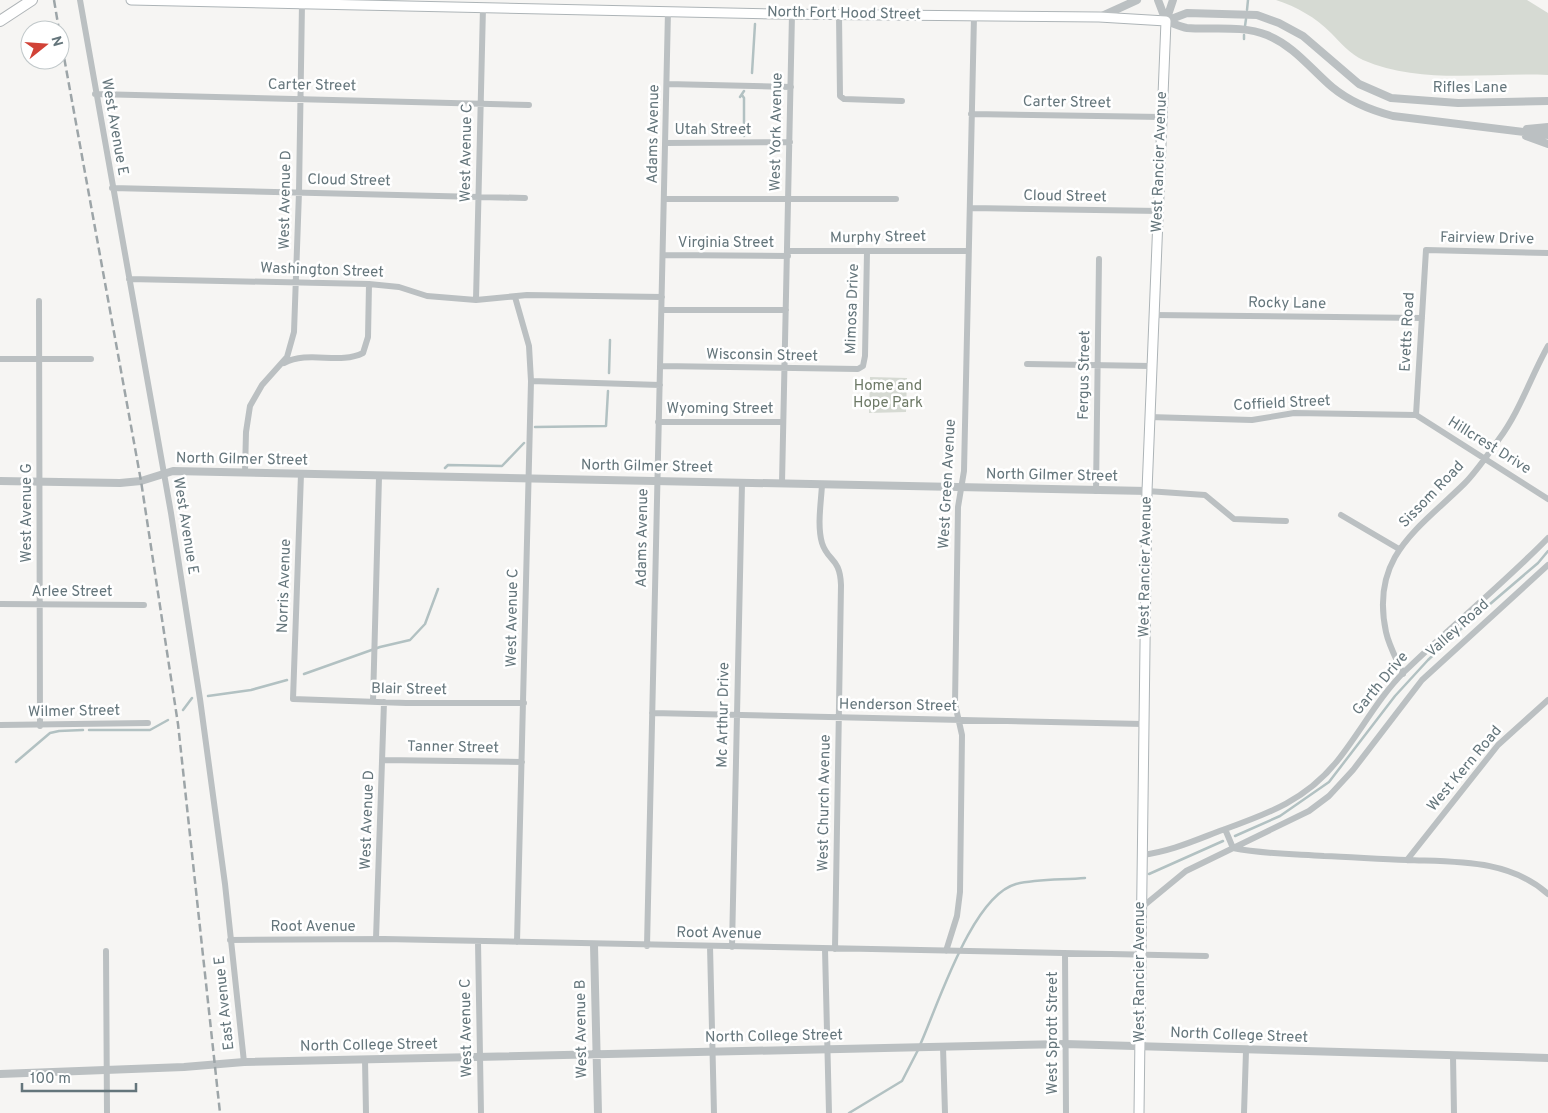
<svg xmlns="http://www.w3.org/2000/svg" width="1548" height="1113" font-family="Overpass,sans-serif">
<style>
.green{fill:#d6dad3}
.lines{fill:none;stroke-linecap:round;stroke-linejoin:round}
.stream{stroke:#b2c1c2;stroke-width:2.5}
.secondary-casing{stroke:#adb4b7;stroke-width:11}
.primary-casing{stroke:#afb4b7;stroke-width:12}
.minor{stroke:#bbc0c2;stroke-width:6}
.tertiary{stroke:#bbc0c2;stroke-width:8}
.secondary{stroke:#fff;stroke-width:9}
.primary{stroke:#fff;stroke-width:10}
.rail{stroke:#9da5a8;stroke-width:2.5;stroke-dasharray:8 4;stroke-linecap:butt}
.labels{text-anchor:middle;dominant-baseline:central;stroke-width:5;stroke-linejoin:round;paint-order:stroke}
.street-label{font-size:15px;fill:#64757b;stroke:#fff}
.park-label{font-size:15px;fill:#6d7966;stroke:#fff}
</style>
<rect width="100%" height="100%" fill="#f6f5f3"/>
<path class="green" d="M1276 0H1527L1548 13V75C1487 72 1421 85 1363 60 1350 54 1340 42 1331 33 1315 17 1297 7 1276 0Z
M870 377 907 378 906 412 869 413Z"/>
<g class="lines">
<path class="stream" d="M1247 10 1248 0
M1245 26 1246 19
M1244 39V35
M752 73 755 24
M742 95 744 98V136
M740 97 744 91
M609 373 610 340
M535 427 606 426 608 391
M445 468 448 465 502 466 524 443
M304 674 380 647 410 640 425 624 438 589
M208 696 251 690 287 680
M183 710 192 698
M89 730H150L168 720
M16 762 50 733 59 731 83 730
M1235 836 1280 816 1329 782 1395 696 1428 660 1462 628 1538 563 1548 551
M1149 874 1223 841
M920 1045C938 1005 972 896 1016 884 1037 879 1063 880 1085 878
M849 1113 902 1081 918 1050"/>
<g class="secondary-casing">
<path id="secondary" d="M131 0 778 14 1099 17 1166 21 1147 491 1139 1113"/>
</g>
<g class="primary-casing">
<path id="primary" d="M0 21 32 0"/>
</g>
<path class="minor" d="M80 0 171 513 200 699 225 884 244 1062
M839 15 840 96 844 99 902 101
M667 84 791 87
M95 94 529 105
M971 114 1162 117
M666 143 790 142
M112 188 525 198
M665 199H896
M970 208 1159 211
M787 251H968
M663 255 788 256
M129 279 369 284 399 287 427 296 476 300 527 295 662 297
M515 297 529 346 531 381 517 942
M476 300 483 7
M39 301 40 726
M662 310H786
M1153 315 1422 318
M0 359H91
M284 363C309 350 339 365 363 353L368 337 369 284
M1027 364 1151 366
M660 366 858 369 863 366 865 356 867 252
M531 381 660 385
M1416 415 1426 250 1548 253
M1416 415 1548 499
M1149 417 1252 420 1294 413 1416 415
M658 422H783
M245 472 246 432 250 406 262 385 287 357 294 332 299 192 302 3
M301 474 293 699 406 703H524
M782 483 792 14
M822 485C821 503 817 526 822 543 828 562 840 557 841 585L835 949
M1096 491 1099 259
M1147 491 1205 495 1234 519 1286 521
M1341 515 1399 549
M0 604 144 605
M1403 674C1397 660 1389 646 1386 632 1370 557 1417 530 1464 484 1477 471 1488 454 1499 439 1520 411 1531 376 1548 346
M373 702 379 477
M652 713 1143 724
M0 725 148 723
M383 760 522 762
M1225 829 1233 848C1263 854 1293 854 1324 856 1351 857 1379 859 1407 860 1456 862 1509 859 1548 894
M1141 855C1168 852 1191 842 1217 832 1264 815 1305 802 1338 760 1361 731 1378 698 1404 672 1451 626 1502 585 1548 538
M1407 860 1498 745 1548 700
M1141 908 1186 871 1309 811 1329 796 1353 770 1422 680 1548 565
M376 939 384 702
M230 940 384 939 1206 956
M478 942 481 1113
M647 946 668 11
M710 946 714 1113
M732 947 742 483
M825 949 829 1113
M106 951 107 1113
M946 951 957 916 960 892 962 735 955 704 958 507 964 471 974 16
M1065 953 1066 1113
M943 1047 945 1113
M1453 1056 1454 1113
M365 1059 366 1113
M1244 1113 1246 1051"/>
<path class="tertiary" d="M1158 0 1166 21
M1102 16 1137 0
M1166 21C1173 23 1180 27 1187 28 1213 30 1242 25 1267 35 1294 46 1310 68 1332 87 1350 102 1370 110 1393 116L1548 135
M1166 21 1187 13 1257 15 1279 23 1303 36 1359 84 1391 98 1458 103 1548 101
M1166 21 1173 0
M1527 129 1548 127
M1526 136 1548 144
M0 481 120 483 141 481 173 471 1147 491
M594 945 598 1113
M0 1074 184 1067 244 1062 1065 1044 1548 1058"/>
<use href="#secondary" class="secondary"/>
<use href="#primary" class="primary"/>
<path class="rail" d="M54 0 59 30
M60 35 141 481 167 652 178 724 220 1113"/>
</g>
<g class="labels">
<g class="street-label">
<text transform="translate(844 14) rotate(1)">North Fort Hood Street</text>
<text transform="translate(312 86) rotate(1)">Carter Street</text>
<text x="1470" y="88">Rifles Lane</text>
<text transform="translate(1067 103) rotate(1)">Carter Street</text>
<text transform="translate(114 127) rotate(80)">West Avenue E</text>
<text x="713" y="130">Utah Street</text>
<text transform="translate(777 132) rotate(-89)">West York Avenue</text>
<text transform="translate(654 134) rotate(-89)">Adams Avenue</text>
<text transform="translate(467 153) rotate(-89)">West Avenue C</text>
<text transform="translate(1160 162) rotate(-88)">West Rancier Avenue</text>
<text transform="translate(349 181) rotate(1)">Cloud Street</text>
<text transform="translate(1065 197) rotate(1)">Cloud Street</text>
<text transform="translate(286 200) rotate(-89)">West Avenue D</text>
<text transform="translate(878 238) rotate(-1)">Murphy Street</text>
<text transform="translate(1487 239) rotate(1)">Fairview Drive</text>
<text x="726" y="243">Virginia Street</text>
<text transform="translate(322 271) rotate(2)">Washington Street</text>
<text transform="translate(1287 304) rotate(1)">Rocky Lane</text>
<text transform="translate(853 309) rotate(-88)">Mimosa Drive</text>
<text transform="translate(1408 332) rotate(-87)">Evetts Road</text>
<text transform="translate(762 356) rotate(1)">Wisconsin Street</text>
<text transform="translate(1085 375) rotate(-89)">Fergus Street</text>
<text transform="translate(1282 404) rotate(-3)">Coffield Street</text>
<text x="720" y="409">Wyoming Street</text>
<text transform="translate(1489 446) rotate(32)">Hillcrest Drive</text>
<text transform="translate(242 460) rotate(1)">North Gilmer Street</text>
<text transform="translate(647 467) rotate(1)">North Gilmer Street</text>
<text transform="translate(1052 476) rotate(1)">North Gilmer Street</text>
<text transform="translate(948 484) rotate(-87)">West Green Avenue</text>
<text transform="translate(1432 495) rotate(-46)">Sissom Road</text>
<text transform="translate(27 513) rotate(-90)">West Avenue G</text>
<text transform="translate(185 526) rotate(81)">West Avenue E</text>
<text transform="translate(643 538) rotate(-89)">Adams Avenue</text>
<text transform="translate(1146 567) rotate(-89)">West Rancier Avenue</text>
<text transform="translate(285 586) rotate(-88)">Norris Avenue</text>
<text x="72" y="592">Arlee Street</text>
<text transform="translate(513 618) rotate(-89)">West Avenue C</text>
<text transform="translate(1458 629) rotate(-42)">Valley Road</text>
<text transform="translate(1381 684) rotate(-50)">Garth Drive</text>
<text transform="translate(409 690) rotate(1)">Blair Street</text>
<text transform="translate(898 706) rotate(1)">Henderson Street</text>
<text transform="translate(74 712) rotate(-1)">Wilmer Street</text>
<text transform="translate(724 715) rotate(-89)">Mc Arthur Drive</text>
<text transform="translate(453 748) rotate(1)">Tanner Street</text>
<text transform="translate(1465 769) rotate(-50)">West Kern Road</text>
<text transform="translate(825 803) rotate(-89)">West Church Avenue</text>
<text transform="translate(368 820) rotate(-88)">West Avenue D</text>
<text x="313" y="927">Root Avenue</text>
<text transform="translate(719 934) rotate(1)">Root Avenue</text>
<text transform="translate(1140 972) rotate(-90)">West Rancier Avenue</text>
<text transform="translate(225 1003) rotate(-96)">East Avenue E</text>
<text transform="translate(467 1028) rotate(-91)">West Avenue C</text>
<text transform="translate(582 1029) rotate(-91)">West Avenue B</text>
<text transform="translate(1053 1033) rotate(-90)">West Sprott Street</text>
<text transform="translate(1239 1036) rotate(2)">North College Street</text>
<text transform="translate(774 1037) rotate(-1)">North College Street</text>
<text transform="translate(369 1046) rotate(-1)">North College Street</text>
</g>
<g class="park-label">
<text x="888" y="386">Home and<tspan x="888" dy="17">Hope Park</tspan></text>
</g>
</g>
<g transform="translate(45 45) rotate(73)"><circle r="24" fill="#ffffff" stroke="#c1c8ca"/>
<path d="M0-4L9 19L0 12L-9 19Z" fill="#d14237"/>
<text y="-8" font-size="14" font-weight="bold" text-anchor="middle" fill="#64757b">N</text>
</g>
<path d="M22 1083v8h114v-8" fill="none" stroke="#64757b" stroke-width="2.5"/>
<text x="30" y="1083" font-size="15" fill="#64757b" stroke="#ffffff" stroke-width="4" paint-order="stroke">100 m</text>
</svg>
